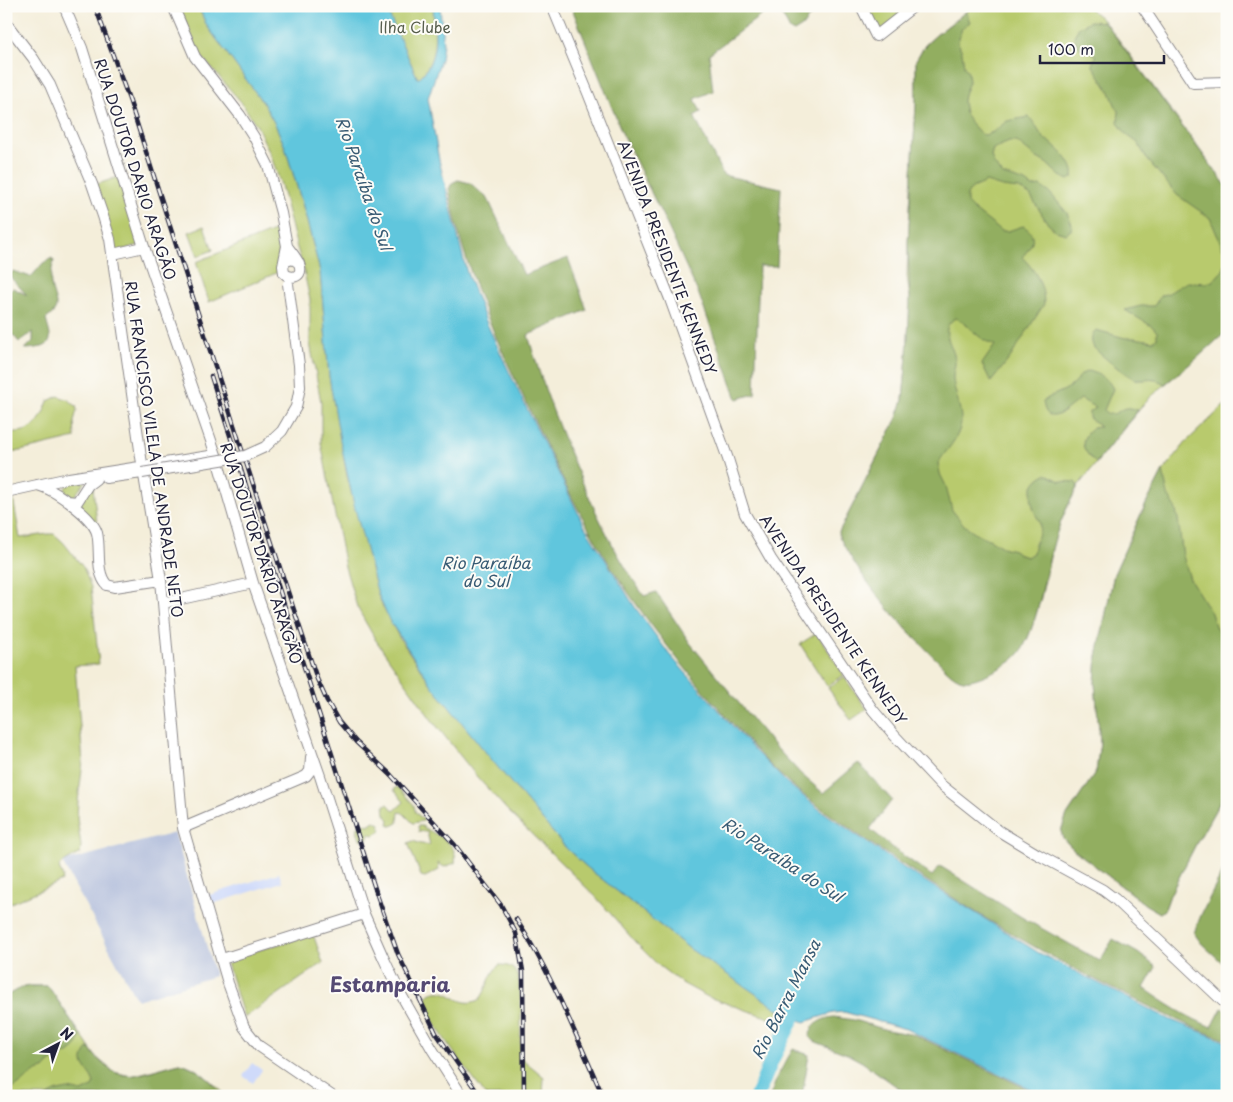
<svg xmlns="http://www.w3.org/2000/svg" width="1233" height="1102" font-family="'Playpen Sans',sans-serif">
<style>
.built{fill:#cfdafa}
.industrial{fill:#bac4de}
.green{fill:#b8ca6d;stroke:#6d7654}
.forest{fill:#92ae60;stroke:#5a684e}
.water{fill:#60c6dd;stroke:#41748c}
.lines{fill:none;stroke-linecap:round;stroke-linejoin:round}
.river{stroke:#60c6dd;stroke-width:15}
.secondary-casing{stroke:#8b888a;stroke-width:12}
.secondary{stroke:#fff;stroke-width:10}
.rail-casing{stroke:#22223b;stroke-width:4.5}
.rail{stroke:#fdfcf7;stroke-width:2.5;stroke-dasharray:8;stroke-linecap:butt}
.secondary-bridge-casing{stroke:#8b888a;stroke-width:12;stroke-linecap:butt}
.secondary-bridge{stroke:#fff;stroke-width:10}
.labels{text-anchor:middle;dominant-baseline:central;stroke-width:4;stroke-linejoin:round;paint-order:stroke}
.park-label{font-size:15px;fill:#565d4c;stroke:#fdfcf7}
.street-label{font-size:15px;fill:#22223b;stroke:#fdfcf7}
.water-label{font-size:16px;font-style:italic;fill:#385b74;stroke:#fdfcf7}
.district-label{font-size:20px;font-weight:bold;fill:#554a74;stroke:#fdfcf7}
</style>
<rect width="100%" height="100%" fill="#fdfcf7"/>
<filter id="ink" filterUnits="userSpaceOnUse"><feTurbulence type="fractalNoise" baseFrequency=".02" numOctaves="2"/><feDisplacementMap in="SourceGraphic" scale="10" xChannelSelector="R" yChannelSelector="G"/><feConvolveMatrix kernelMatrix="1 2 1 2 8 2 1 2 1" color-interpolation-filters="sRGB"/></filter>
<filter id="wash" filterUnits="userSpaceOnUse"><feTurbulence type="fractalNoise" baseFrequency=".0096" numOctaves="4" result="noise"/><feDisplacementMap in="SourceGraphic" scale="20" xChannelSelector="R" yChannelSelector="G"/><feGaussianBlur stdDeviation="1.12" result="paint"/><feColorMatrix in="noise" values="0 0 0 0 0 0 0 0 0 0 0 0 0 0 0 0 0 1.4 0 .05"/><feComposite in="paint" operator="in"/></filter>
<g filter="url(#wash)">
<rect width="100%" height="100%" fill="#f4eeda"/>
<path class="built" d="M279 873 282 882 209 905 206 896Z
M252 1063 262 1070 253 1083 243 1076Z"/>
<path class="industrial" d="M175 833 215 976 137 1000 62 862Z"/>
<path class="green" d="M178 6H198L207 26 264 104 276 126 285 147 302 203 320 271 329 376 347 476 378 594 383 607 400 639 433 687 502 772 567 849 588 868 690 949 774 1006 778 1009 781 1017 778 1021 708 997 680 982 658 965 637 944 596 897 508 811 478 778 431 719 375 639 357 607 345 567 321 443V402L310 343V300L303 267 297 248 281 185 271 156 257 126 241 102 200 55Z
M385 6H433C435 32 439 60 418 79Z
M861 6H914L876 36Z
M973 6H1086L1101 18 1119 40 1227 187V331L1146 401 1078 486 1066 510 1055 535 1041 598 1028 638 1016 657 1000 668 968 680 960 679 948 670 918 641 889 610 864 575 838 534 897 418 903 400 907 356 910 299 907 276 908 243 916 105V60L925 45 936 35Z
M118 177 142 244 114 252 95 185Z
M204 226 213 250 198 256 189 232Z
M276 230 281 271 209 302 196 262Z
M58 396 69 400 76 406 77 410 74 421 75 438 16 452 6 453V432C32 434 40 424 48 401Z
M1227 403V789L1195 846 1170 895 1165 909 1160 913 1146 905 1073 849 1063 838 1061 831 1066 817 1096 772 1100 742 1095 683 1097 656 1114 574 1141 514 1163 471 1188 440Z
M86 481 73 498 68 496 65 490C67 480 78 482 86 481Z
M93 487 97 524 78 505 85 494Z
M13 498 20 538 48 534H54L63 542 83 567 91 587 99 664 75 666 83 762 78 801 77 818 81 846 80 853 60 865 59 868 63 877 62 881 6 905V500Z
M817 633 844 675 827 686 800 644Z
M844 677 867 709 851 720 828 688Z
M398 787 414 805 415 811 420 817 424 818 423 821 413 823 403 813 399 812 398 823 392 826 388 824 389 820 385 814 384 805 388 804 394 811 404 802 394 790 395 788Z
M374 821 380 824 381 831 374 835 369 834 368 838 361 840 358 834 357 827 364 823 368 825Z
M418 826H422C434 835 459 841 455 863L444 867 438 863 439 870 425 877 421 876 408 843 413 841 421 844 430 845 427 832 425 831 419 832Z
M313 934 323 963 244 1018 226 960Z
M499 965C506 965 512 966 516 972 524 983 520 1042 520 1057L544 1077 543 1096H486C475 1080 425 1018 426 1002 426 996 430 993 435 992 452 989 459 1009 479 1000 488 990 488 975 499 965Z
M29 986H48L96 1057 114 1072 131 1076 180 1063C199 1067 213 1084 227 1096H6V996L20 988Z"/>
<path class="forest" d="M571 6H764L767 11 709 54 713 91 695 99 701 112 694 116 723 175 781 188 777 266H759L755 394 737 399 699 295 669 229 623 135Z
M777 6H817V7L802 27 794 32 790 30Z
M966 12 970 22 962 28 958 42 962 52 964 66 968 72 969 82 964 94 963 102 965 113 970 122 981 134 985 135 993 132 1007 121 1029 117C1036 124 1037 130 1043 137 1046 141 1046 139 1050 142 1059 149 1076 165 1073 177L1068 180 1060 176 1046 163 1034 156 1017 142H1009L993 149 991 156 994 164 1003 175 1023 181 1033 187 1040 186 1050 193 1067 213 1072 224 1071 230 1066 234 1056 231 1048 224 1030 195 1019 189 1002 187 986 182 972 188 967 195V203L973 209 1001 231H1008L1023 226C1039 235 1032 246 1022 257 1035 270 1044 285 1044 304L1010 358 991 382 982 364 995 345C978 340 971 326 956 318 937 328 953 345 955 359 956 365 953 371 953 378 954 393 962 408 961 423 959 439 946 450 938 463L940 474 946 486 952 510 964 525 979 535 991 540 1002 547 1014 550 1020 555 1027 557 1033 553C1034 543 1040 536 1040 526 1040 522 1038 519 1036 515 1029 499 1028 482 1046 474L1060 481 1075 482 1078 486C1067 506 1058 526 1052 549 1043 580 1040 614 1025 644 1023 649 1019 655 1014 659 1006 666 974 683 963 680 953 678 943 666 936 659 899 623 861 581 838 534L897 418 903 400 907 356 910 298 908 243 916 105V60L923 48 936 35Z
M1090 21 1104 22 1109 28 1227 187V331L1195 360 1165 384C1150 375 1146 383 1135 379 1125 375 1102 356 1094 348 1091 342 1090 335 1096 330L1125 338H1134L1153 341 1157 338V332L1153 327 1125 310 1141 306H1154L1161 295 1167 294 1187 282 1206 283 1213 281 1223 270 1226 263V256L1210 218 1177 195 1147 159 1138 143 1127 135 1118 123 1119 111 1116 107 1110 92 1093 66V61L1097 56 1087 50H1082L1077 45 1074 36 1079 27Z
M458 180 470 183 488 199 524 275 568 258 587 310 528 335C542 384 560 432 581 479 599 520 618 559 644 596L656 592 690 643 769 740 801 774 823 793 858 763 892 800 870 829 897 851 932 876 940 866 1023 918 1100 961 1113 939 1138 953 1156 967 1144 988C1165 1003 1188 1018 1212 1027L1222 1008 1227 1012V1040C1190 1028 1157 1010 1122 993 1069 967 1019 939 969 908 934 885 898 862 863 838 837 819 810 802 786 780 763 760 744 736 724 714 673 656 626 596 589 529 568 492 550 453 532 415 497 342 463 269 449 189L452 183Z
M52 258 54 261C52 268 50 277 51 285 54 301 63 308 46 319 48 330 56 343 42 347 36 348 31 349 25 349L33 341V332L19 342 13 335 6 338V291L13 288 27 295 11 278 10 274 13 271 31 277 43 263Z
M1089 371C1099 374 1109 379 1113 389L1104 410 1107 414C1122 416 1118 403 1138 410L1096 463C1088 455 1078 446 1086 435 1090 429 1093 427 1100 427L1089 418V412L1096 408 1081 399C1070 404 1048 433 1043 402 1051 394 1062 393 1071 386 1078 381 1079 373 1089 371Z
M1163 471 1168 495 1175 507 1178 519 1183 556 1190 579 1211 613 1216 629 1227 639V789L1195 846 1170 895 1165 909 1160 913 1146 905 1073 849 1063 838 1061 831 1066 817 1096 772 1100 742 1095 683 1097 656 1114 574 1141 514Z
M1227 863V967L1201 943 1194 933 1201 915Z
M29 986H48L81 1035C79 1040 77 1047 72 1050 63 1058 52 1058 44 1069 28 1071 20 1091 6 1089V996L20 988Z
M834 1017 854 1020 887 1030 915 1035 1042 1096H910L862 1062 847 1054 816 1042 810 1038C809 1025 822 1018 834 1017Z
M89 1048C121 1091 137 1073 180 1063 196 1067 214 1081 221 1096H47L58 1091 68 1089 82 1092 92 1087 94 1083C89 1068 75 1064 89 1048Z
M793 1049 809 1055 802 1096H770L778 1075Z"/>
<path class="water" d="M198 6H385L418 79C440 60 435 31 433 6H440L443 44 441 59 428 98 439 160 467 273 488 326 513 380 585 527 635 607 669 654 755 751 787 783 819 809 904 868 1039 953 1171 1020 1227 1042V1096H1045L906 1029 844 1012 833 1013 804 1022 778 1009 690 949 588 868 567 849 496 765 433 687 389 620 378 594 354 505 340 440 329 376 320 271 303 206 285 147 276 126 264 104 207 26Z"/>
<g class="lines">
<path class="river" d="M757 1096 773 1057 802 1000"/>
</g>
</g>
<g filter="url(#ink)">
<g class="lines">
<g class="secondary-casing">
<path id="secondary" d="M64 6 82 48 144 247 216 455 253 583 320 776 364 914 383 957 399 991 432 1049 462 1096
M173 6 195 57 240 115 254 137 268 165 281 213 287 246 283 266
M552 6 588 93 670 299 728 459 745 514 771 559 873 710 894 735 941 785 999 831 1037 854 1103 890 1115 899 1227 1005
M861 6 876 36 914 6
M1142 6 1193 83 1227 82
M6 23 33 58 50 85 92 184 103 216 110 239 141 457 161 580 183 828 228 983 244 1027 259 1046 332 1096
M287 246C291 252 299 260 300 267 302 278 290 279 284 273L283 266 286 261 293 259 299 263
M113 254 144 247
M106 478 142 473
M37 485C54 489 92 516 97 533 101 549 95 572 107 585L115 587 161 580
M6 492 69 478 216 455
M67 501 77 502 88 485 96 479
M163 603 253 583
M183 828 306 776 310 771 311 757
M222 959 364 914"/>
</g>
<use href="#secondary" class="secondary"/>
<g class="rail-casing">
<path id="rail" d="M95 6 130 102 281 571 317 679 327 701 339 722 356 742 390 774 455 845 501 905 516 933 523 971 524 1096
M211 376 377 895 398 954 436 1033 480 1096
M516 919C552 974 576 1036 603 1096"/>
</g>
<use href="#rail" class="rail"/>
<g class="secondary-bridge-casing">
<path id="secondary-bridge" d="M142 473 245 456 265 447 282 431 296 407 300 387 299 365 288 284"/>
</g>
<use href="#secondary-bridge" class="secondary-bridge"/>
</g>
</g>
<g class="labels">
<g class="park-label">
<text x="415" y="26">Ilha Clube</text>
</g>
<g class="street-label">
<text transform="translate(136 169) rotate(72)">RUA DOUTOR DARIO ARAGÃO</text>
<text transform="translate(668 257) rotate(69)">AVENIDA PRESIDENTE KENNEDY</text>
<text transform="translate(155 449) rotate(82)">RUA FRANCISCO VILELA DE ANDRADE NETO</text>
<text transform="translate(262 553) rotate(72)">RUA DOUTOR DARIO ARAGÃO</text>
<text transform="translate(834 619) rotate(56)">AVENIDA PRESIDENTE KENNEDY</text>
</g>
<g class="water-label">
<text transform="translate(365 183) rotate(71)">Rio Paraíba do Sul</text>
<text x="486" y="562">Rio Paraíba<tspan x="486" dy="18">do Sul</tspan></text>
<text transform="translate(783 859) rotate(33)">Rio Paraíba do Sul</text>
<text transform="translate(785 999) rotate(-63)">Rio Barra Mansa</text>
</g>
<g class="district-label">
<text x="390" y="984">Estamparia</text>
</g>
</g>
<rect width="1233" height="1102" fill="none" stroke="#fdfcf7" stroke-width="25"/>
<g transform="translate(58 1044) rotate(41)" stroke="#fdfcf7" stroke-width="4" paint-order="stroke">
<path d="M0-4L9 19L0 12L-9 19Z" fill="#22223b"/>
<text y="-8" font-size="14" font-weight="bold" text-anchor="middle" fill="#22223b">N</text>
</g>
<path d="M1040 55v8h124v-8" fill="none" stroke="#22223b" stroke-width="2.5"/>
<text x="1048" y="55" font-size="15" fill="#22223b" stroke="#fdfcf7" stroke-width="4" paint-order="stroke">100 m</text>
</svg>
